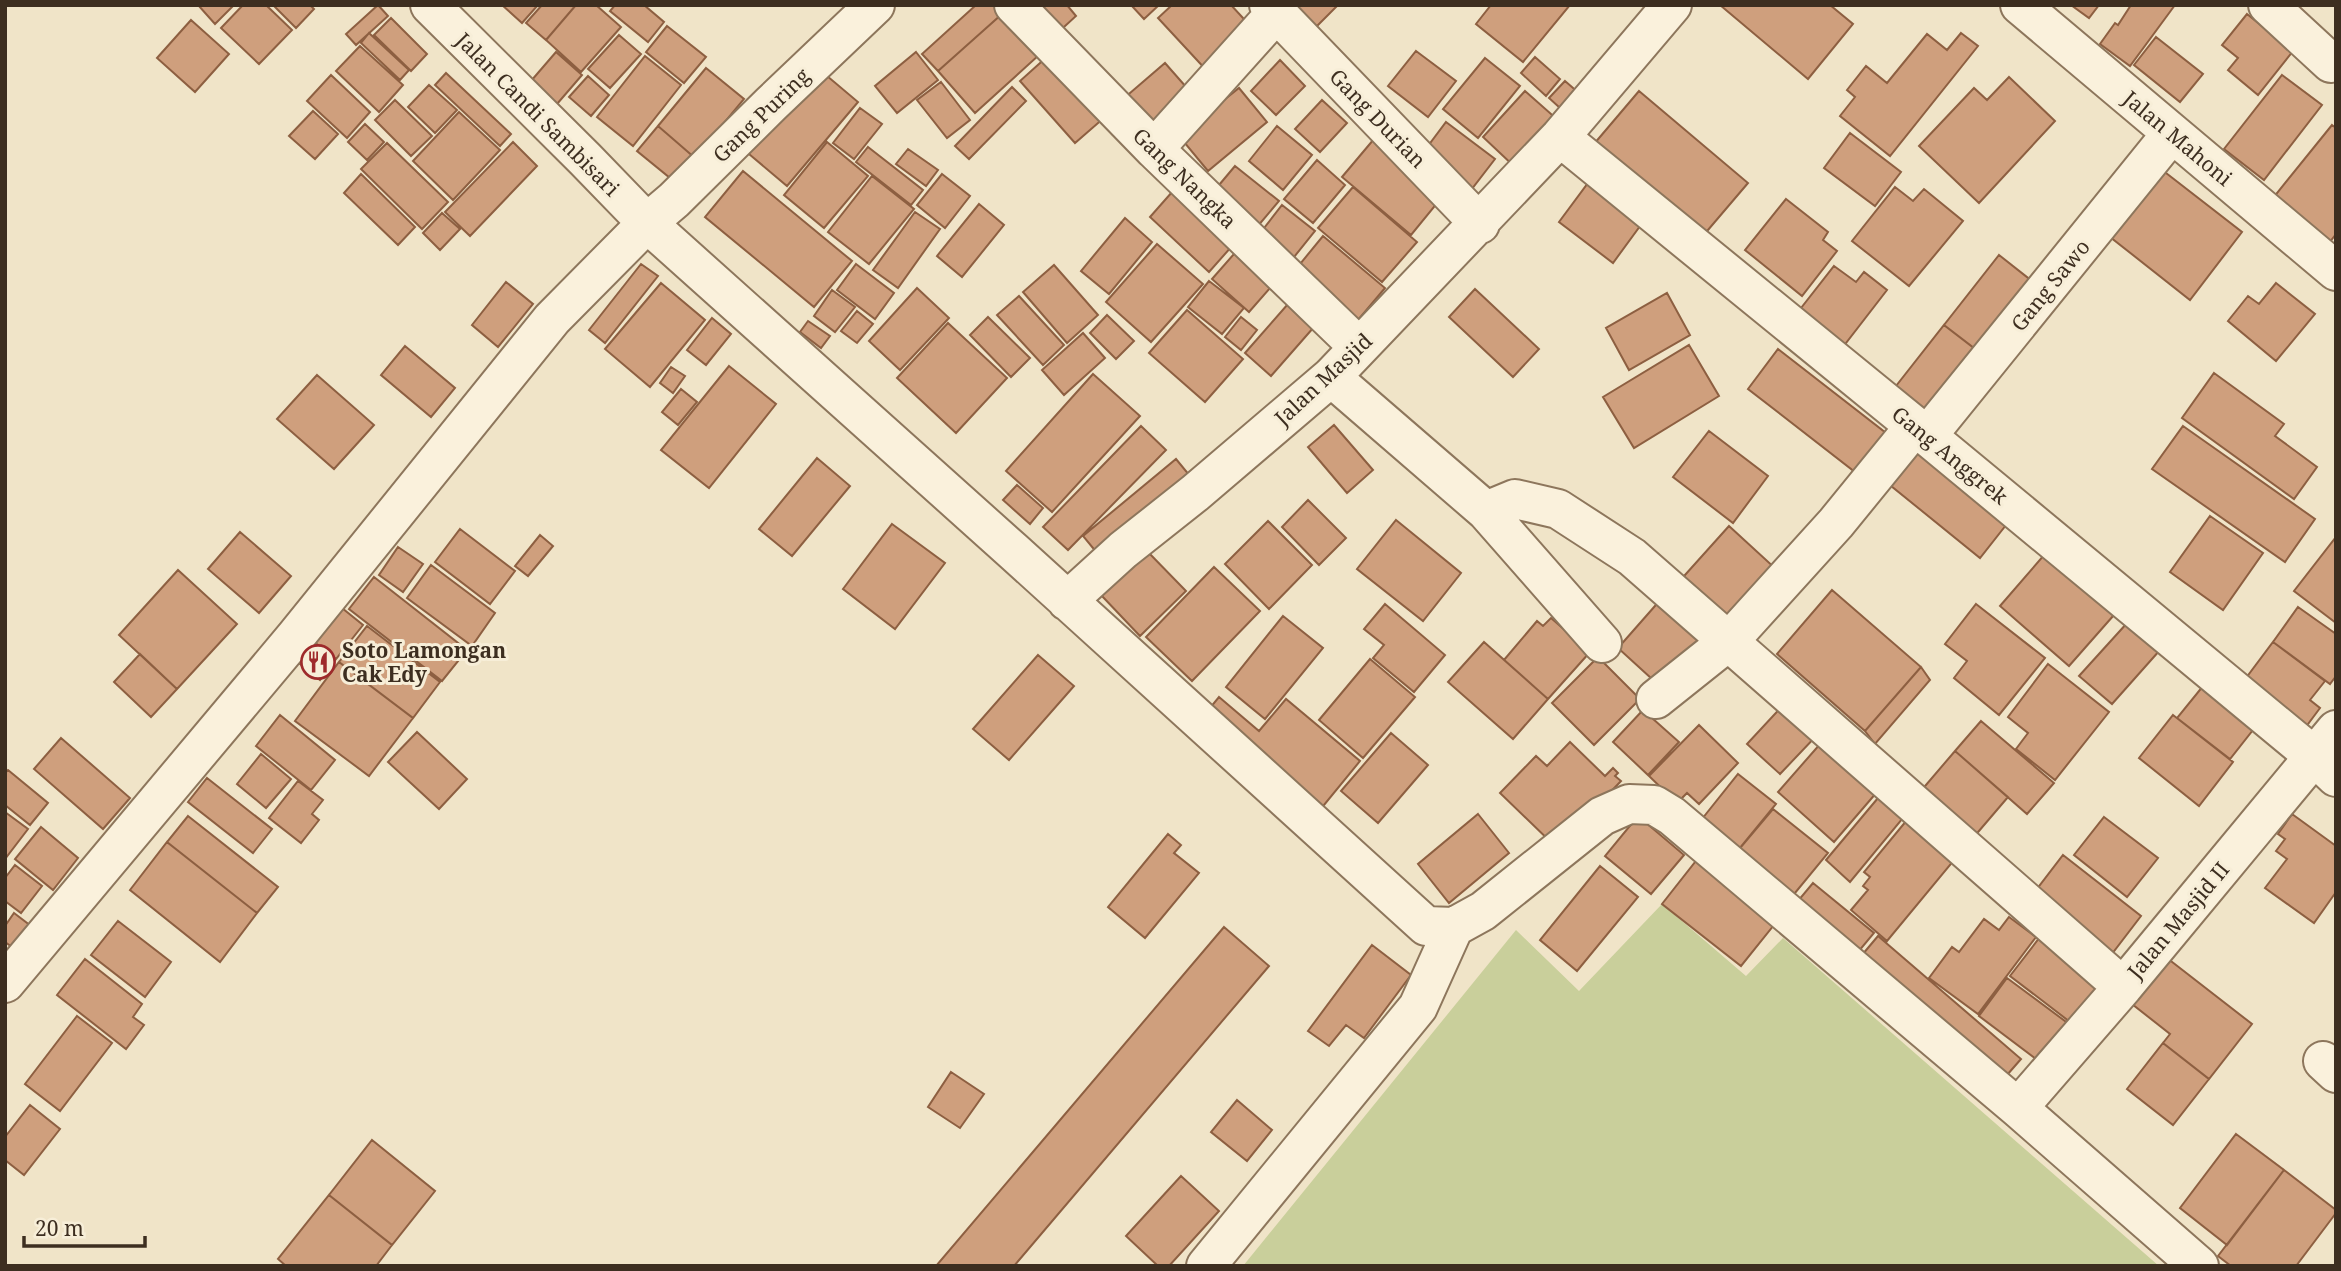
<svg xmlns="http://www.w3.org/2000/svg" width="2341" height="1271" font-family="'Noto Serif',serif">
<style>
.green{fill:#c9cf9b}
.building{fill:#cf9f7d;stroke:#8d5f41;stroke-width:2}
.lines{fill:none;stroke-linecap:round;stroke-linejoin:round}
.minor-casing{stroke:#8d765c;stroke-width:42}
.minor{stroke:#faf1dc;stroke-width:38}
.labels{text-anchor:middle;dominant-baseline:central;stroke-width:6;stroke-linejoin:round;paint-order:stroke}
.street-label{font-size:21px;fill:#3d2e20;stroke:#f7eed8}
.poi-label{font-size:21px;font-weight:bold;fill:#3d2e20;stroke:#f7eed8;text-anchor:start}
</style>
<rect width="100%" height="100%" fill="#f0e4c8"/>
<path class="green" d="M1662 904 1746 976 1783 938 2159 1266H1243L1516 930 1579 991Z"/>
<path class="building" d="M198 5H234L215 24Z
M243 5H266L292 30 259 64 221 28Z
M273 5H310L314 9 296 28Z
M378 5 388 16 356 45 346 34Z
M502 5H538L522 23Z
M542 5H576L546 40 526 23Z
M576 5H596L621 27 581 72 546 40Z
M615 5H644L664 22 648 42 610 11Z
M976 5H995L1002 14 938 71 922 54Z
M1023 5H1067L1076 16 1052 38Z
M1131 5H1159L1144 19Z
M1172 5H1231L1255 31 1209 73 1158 18Z
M1295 5H1338L1316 27Z
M1491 5H1570L1523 62 1476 24Z
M1720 5H1830L1853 24 1808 79Z
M2071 5H2099L2089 18Z
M2175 5 2130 66 2100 44 2115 23 2118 25 2131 5Z
M1002 14 1039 55 975 113 938 71Z
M2247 14 2293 51 2258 95 2228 70 2238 58 2222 45Z
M391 18 427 54 411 71 374 35Z
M191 20 229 54 195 92 157 58Z
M667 26 706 57 684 83 646 52Z
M369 33 409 70 400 80 361 43Z
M1961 33 1978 46 1890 156 1840 116 1855 97 1847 90 1866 66 1887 83 1927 34 1947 50Z
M619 35 641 54 610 88 588 69Z
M2156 37 2203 74 2180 102 2134 65Z
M360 46 403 85 379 112 336 71Z
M1416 51 1456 81 1428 117 1388 86Z
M556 52 582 75 557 104 531 81Z
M916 52 938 80 897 113 875 86Z
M1049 55 1105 117 1075 143 1020 81Z
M645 56 681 85 633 146 597 117Z
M1535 57 1560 79 1546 96 1521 73Z
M1485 58 1520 86 1478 138 1443 109Z
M1280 60 1305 86 1276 115 1251 91Z
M1165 63 1194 96 1153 133 1123 99Z
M814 65 858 102 787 186 743 149Z
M706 68 744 99 695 158 658 126Z
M446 73 511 134 500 146 435 85Z
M331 75 370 112 347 138 307 101Z
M2282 75 2322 105 2264 180 2224 149Z
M588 76 609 95 591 116 569 97Z
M2009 77 2055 121 1979 203 1919 146 1974 88 1987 100Z
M1565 81 1587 100 1571 118 1549 98Z
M941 82 970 120 947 138 917 100Z
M429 85 457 110 435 133 408 107Z
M1012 87 1026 101 969 159 955 146Z
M1239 88 1267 122 1208 171 1179 136Z
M1525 91 1559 121 1517 169 1483 137Z
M1639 91 1748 183 1702 237 1594 144Z
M395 100 432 136 411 156 375 120Z
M1322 100 1347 123 1320 152 1295 129Z
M860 108 882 124 854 159 833 143Z
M313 111 338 134 315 159 289 136Z
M459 112 500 150 453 200 413 161Z
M1446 122 1495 159 1471 190 1422 154Z
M365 124 384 142 367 160 348 142Z
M2332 125 2336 128V234L2329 243 2273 198Z
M658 126 695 158 675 182 637 151Z
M1277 126 1312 155 1283 190 1249 161Z
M1850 133 1901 172 1875 206 1824 168Z
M1374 139 1443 196 1411 235 1342 177Z
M513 142 537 166 470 236 445 212Z
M827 142 868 176 824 228 784 195Z
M387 143 448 202 422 229 361 169Z
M868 147 923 190 911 205 856 162Z
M908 149 938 170 926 186 896 164Z
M1317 160 1345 185 1313 223 1284 199Z
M1235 166 1279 201 1252 233 1209 197Z
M2157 166 2242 232 2190 300 2105 233Z
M743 171 852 261 814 307 705 217Z
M361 174 415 227 398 245 344 193Z
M942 174 970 196 945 228 917 205Z
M872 176 914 209 869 264 828 232Z
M1180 183 1240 237 1209 272 1150 217Z
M1588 183 1643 222 1613 263 1559 222Z
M1353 187 1417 242 1382 282 1318 228Z
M1895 187 1913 201 1924 189 1963 221 1909 286 1852 241Z
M1786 199 1828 232 1823 240 1837 251 1802 296 1745 250Z
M979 204 1004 225 962 277 937 256Z
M1282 205 1315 231 1286 267 1254 241Z
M915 212 940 229 898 288 873 270Z
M442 213 460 229 440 250 423 233Z
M1125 218 1152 242 1109 294 1081 271Z
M1323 236 1385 288 1353 326 1291 275Z
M1157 244 1203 284 1151 342 1106 302Z
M1241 246 1278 279 1249 312 1212 279Z
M1999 255 2037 285 1983 355 1944 325Z
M641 264 658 276 605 343 589 330Z
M856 264 894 293 875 319 837 290Z
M1054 265 1098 315 1067 343 1023 292Z
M1834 266 1856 282 1864 272 1887 290 1839 352 1794 317Z
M1209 281 1244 308 1222 334 1188 307Z
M506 282 533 304 498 347 472 325Z
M661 283 705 320 650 387 605 349Z
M2276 283 2315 314 2276 361 2228 321 2248 296 2259 304Z
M917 288 949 318 900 370 869 341Z
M1475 289 1539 349 1513 377 1449 317Z
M832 290 855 307 835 332 814 316Z
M1667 293 1690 335 1629 370 1606 328Z
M1019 296 1064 345 1043 365 997 315Z
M1295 296 1321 319 1271 376 1245 353Z
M1187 310 1243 359 1205 402 1149 353Z
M857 311 873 324 857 343 841 331Z
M1107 315 1134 341 1116 359 1090 333Z
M988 317 1030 358 1011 377 970 335Z
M1241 317 1257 330 1241 350 1225 337Z
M712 318 731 334 706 365 687 350Z
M808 321 830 336 821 348 800 332Z
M948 323 1007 378 956 433 897 378Z
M1944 325 1983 355 1934 416 1896 386Z
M1083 333 1105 358 1064 395 1042 370Z
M1689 345 1719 396 1634 448 1603 397Z
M405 346 455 388 431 417 381 375Z
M1778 349 1895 440 1864 479 1748 389Z
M729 366 776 404 709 488 661 450Z
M671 367 685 376 673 393 660 383Z
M2214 373 2284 424 2275 436 2317 467 2294 499 2182 418Z
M1093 374 1140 416 1052 512 1006 471Z
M317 375 374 425 334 469 277 419Z
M681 389 697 402 678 425 662 412Z
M1334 425 1373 470 1347 493 1308 447Z
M1141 426 1166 450 1068 550 1043 527Z
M2183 426 2315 519 2285 562 2152 469Z
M1709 431 1768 476 1733 523 1673 477Z
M1909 440 2010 520 1980 558 1880 477Z
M817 458 850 486 792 556 759 529Z
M1176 459 1195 482 1102 559 1083 536Z
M1017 485 1043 508 1030 524 1003 500Z
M1308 500 1346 538 1319 565 1282 527Z
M2210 516 2263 553 2223 610 2170 572Z
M1396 520 1461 573 1423 621 1357 569Z
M1268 521 1312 565 1269 609 1225 564Z
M892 524 945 563 895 629 843 589Z
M1729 526 1777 570 1725 629 1676 585Z
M460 529 515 571 490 604 435 562Z
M240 532 291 576 259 613 208 569Z
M540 535 553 546 528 576 515 566Z
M2336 537V623L2294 591Z
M398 547 423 564 403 592 379 575Z
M2051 547 2121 607 2069 666 2000 606Z
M1147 551 1186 591 1140 636 1101 595Z
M431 565 495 613 472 646 407 598Z
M1214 567 1260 611 1192 681 1146 637Z
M178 570 237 624 177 689 119 635Z
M374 577 467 650 442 681 349 609Z
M1832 590 1921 667 1865 731 1777 654Z
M1662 598 1708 639 1663 689 1618 648Z
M337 604 363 625 336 659 309 638Z
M1385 604 1445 655 1414 692 1373 658 1384 645 1364 629Z
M1976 604 2045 658 1999 715 1954 678 1967 661 1945 644Z
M2298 607 2336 634V676L2330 684 2273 642Z
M1283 616 1323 648 1265 719 1226 687Z
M1551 618 1590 652 1548 699 1504 660 1537 621 1543 626Z
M2128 622 2160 650 2112 704 2079 676Z
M367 626 440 682 413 718 339 662Z
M309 638 336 659 320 680 294 659Z
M1484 642 1548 699 1513 739 1448 682Z
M2273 642 2325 681 2310 700 2320 708 2305 728 2243 682Z
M140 654 177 689 151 717 114 682Z
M1038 655 1074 686 1009 760 973 729Z
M1598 657 1640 699 1594 745 1552 703Z
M1370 659 1415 697 1363 758 1319 720Z
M339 662 413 718 369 776 295 721Z
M2048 664 2109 712 2055 780 2016 749 2028 733 2008 717Z
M1921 667 1930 680 1875 744 1865 731Z
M2212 675 2264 716 2230 759 2177 718Z
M1219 697 1259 731 1286 699 1360 761 1315 816 1200 720Z
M1786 702 1819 733 1780 774 1747 744Z
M1643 710 1679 742 1648 775 1613 742Z
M280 715 335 760 311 790 256 746Z
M2173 715 2233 762 2199 806 2139 758Z
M1981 721 2054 783 2027 814 1955 751Z
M1699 725 1738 763 1699 804 1687 793 1677 803 1649 776Z
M417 732 467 779 439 809 388 762Z
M1391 733 1428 765 1378 823 1341 791Z
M61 738 130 798 103 829 34 769Z
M1570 742 1605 776 1613 768 1618 773 1615 776 1621 781 1557 848 1500 793 1536 756 1547 766Z
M1821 743 1877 792 1834 842 1778 792Z
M1955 751 2008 797 1967 845 1914 799Z
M261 754 291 779 266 808 237 784Z
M8 770 48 803 30 825 5 805V773Z
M1738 774 1776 804 1735 854 1698 824Z
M207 778 272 829 253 853 188 802Z
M298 781 323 800 312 814 319 820 301 843 269 818Z
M1878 798 1903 818 1850 882 1826 860Z
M1773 809 1828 853 1790 899 1735 854Z
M5 812 28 829 5 859Z
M1478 814 1509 853 1449 903 1418 864Z
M2292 814 2336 846V892L2314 923 2265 888 2287 859 2276 851 2285 839 2278 834Z
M188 816 278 887 257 913 167 842Z
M1638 816 1684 855 1651 894 1605 856Z
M2104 817 2158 858 2127 897 2074 855Z
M1907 820 1955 859 1887 941 1851 910 1868 890 1863 886 1870 877 1864 872Z
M41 827 78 858 53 890 15 859Z
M1168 834 1181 845 1174 853 1199 873 1145 938 1108 907Z
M167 842 257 913 220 962 130 890Z
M1703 852 1782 915 1741 966 1662 904Z
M2063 855 2141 916 2108 959 2030 898Z
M15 865 42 886 21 913 5 901V878Z
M1600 866 1638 897 1577 971 1540 940Z
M1813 883 1874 933 1853 958 1792 908Z
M14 913 31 926 15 949 5 942V926Z
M2009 917 2036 937 1978 1014 1929 978 1952 947 1959 952 1984 919 1999 930Z
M118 921 171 962 145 997 91 955Z
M1224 927 1269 966 1014 1266H936Z
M1878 936 2021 1059 2000 1083 1857 961Z
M2040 937 2104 985 2074 1025 2010 976Z
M1372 945 1411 975 1364 1038 1346 1025 1329 1046 1308 1031Z
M2167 958 2252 1024 2209 1079 2163 1043 2170 1034 2132 1004Z
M85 959 142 1004 133 1017 144 1025 126 1049 57 995Z
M2007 978 2073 1027 2044 1065 1979 1016Z
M77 1016 112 1043 60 1111 25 1084Z
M2163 1043 2209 1079 2173 1125 2127 1089Z
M951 1072 984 1094 960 1128 928 1107Z
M1237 1100 1272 1130 1247 1161 1211 1132Z
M30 1105 60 1129 24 1175 5 1160V1137Z
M2236 1134 2284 1170 2227 1245 2180 1208Z
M372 1140 435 1191 392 1245 329 1195Z
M2284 1170 2336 1210V1213L2296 1266H2231L2218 1256Z
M1181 1176 1219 1211 1169 1266H1158L1126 1236Z
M329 1195 392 1245 376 1266H286L278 1259Z"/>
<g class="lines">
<g class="minor-casing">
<path id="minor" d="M430 5 585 159 647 223 1013 551 1426 926 1454 927 1483 911 1602 816 1629 804 1654 805 1672 816 2018 1108 2199 1266
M1014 5 1154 149 1359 347
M1269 5 1480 224
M2020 5 2336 271
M2268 5 2331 63
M1560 137 1927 436 2315 757 2336 777
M1154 149 1276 13
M1331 377 1486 511 1602 643
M1927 436 2172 133
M1486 511 1515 499 1558 509 1632 557 2123 987
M1067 601 1123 550 1195 493 1331 377 1560 137 1672 5
M1656 699 1730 640 1836 523 1915 426
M5 983 296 636 552 319 647 223 674 200 771 104 875 5
M2323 1061 2336 1073
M2018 1108 2123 987 2336 730
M1206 1266 1418 1007 1454 927"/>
</g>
<use href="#minor" class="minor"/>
</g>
<defs>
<g id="restaurant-ring" transform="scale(1.75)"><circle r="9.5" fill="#f7eed8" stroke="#9e2a2b" stroke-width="1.5"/><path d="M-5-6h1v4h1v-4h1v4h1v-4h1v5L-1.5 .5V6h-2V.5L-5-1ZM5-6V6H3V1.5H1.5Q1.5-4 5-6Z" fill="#9e2a2b"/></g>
</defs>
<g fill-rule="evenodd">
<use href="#restaurant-ring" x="318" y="662"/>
</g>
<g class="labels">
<g class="street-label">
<text transform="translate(538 114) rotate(45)">Jalan Candi Sambisari</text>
<text transform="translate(761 115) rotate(-44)">Gang Puring</text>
<text transform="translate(1378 118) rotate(46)">Gang Durian</text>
<text transform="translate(2178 138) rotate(40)">Jalan Mahoni</text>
<text transform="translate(1185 178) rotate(44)">Gang Nangka</text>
<text transform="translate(2050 285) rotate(-51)">Gang Sawo</text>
<text transform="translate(1323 379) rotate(-43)">Jalan Masjid</text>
<text transform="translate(1950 455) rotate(39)">Gang Anggrek</text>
<text transform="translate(2178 920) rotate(-50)">Jalan Masjid II</text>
</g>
<g class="poi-label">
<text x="342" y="650">Soto Lamongan<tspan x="342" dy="24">Cak Edy</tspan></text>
</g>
</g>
<rect width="2341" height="1271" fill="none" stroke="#3d2e20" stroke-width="14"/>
<path d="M24 1236v10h121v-10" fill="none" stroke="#3d2e20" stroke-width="3.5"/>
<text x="35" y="1236" font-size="21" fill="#3d2e20" stroke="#f7eed8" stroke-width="5" paint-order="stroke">20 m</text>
</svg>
